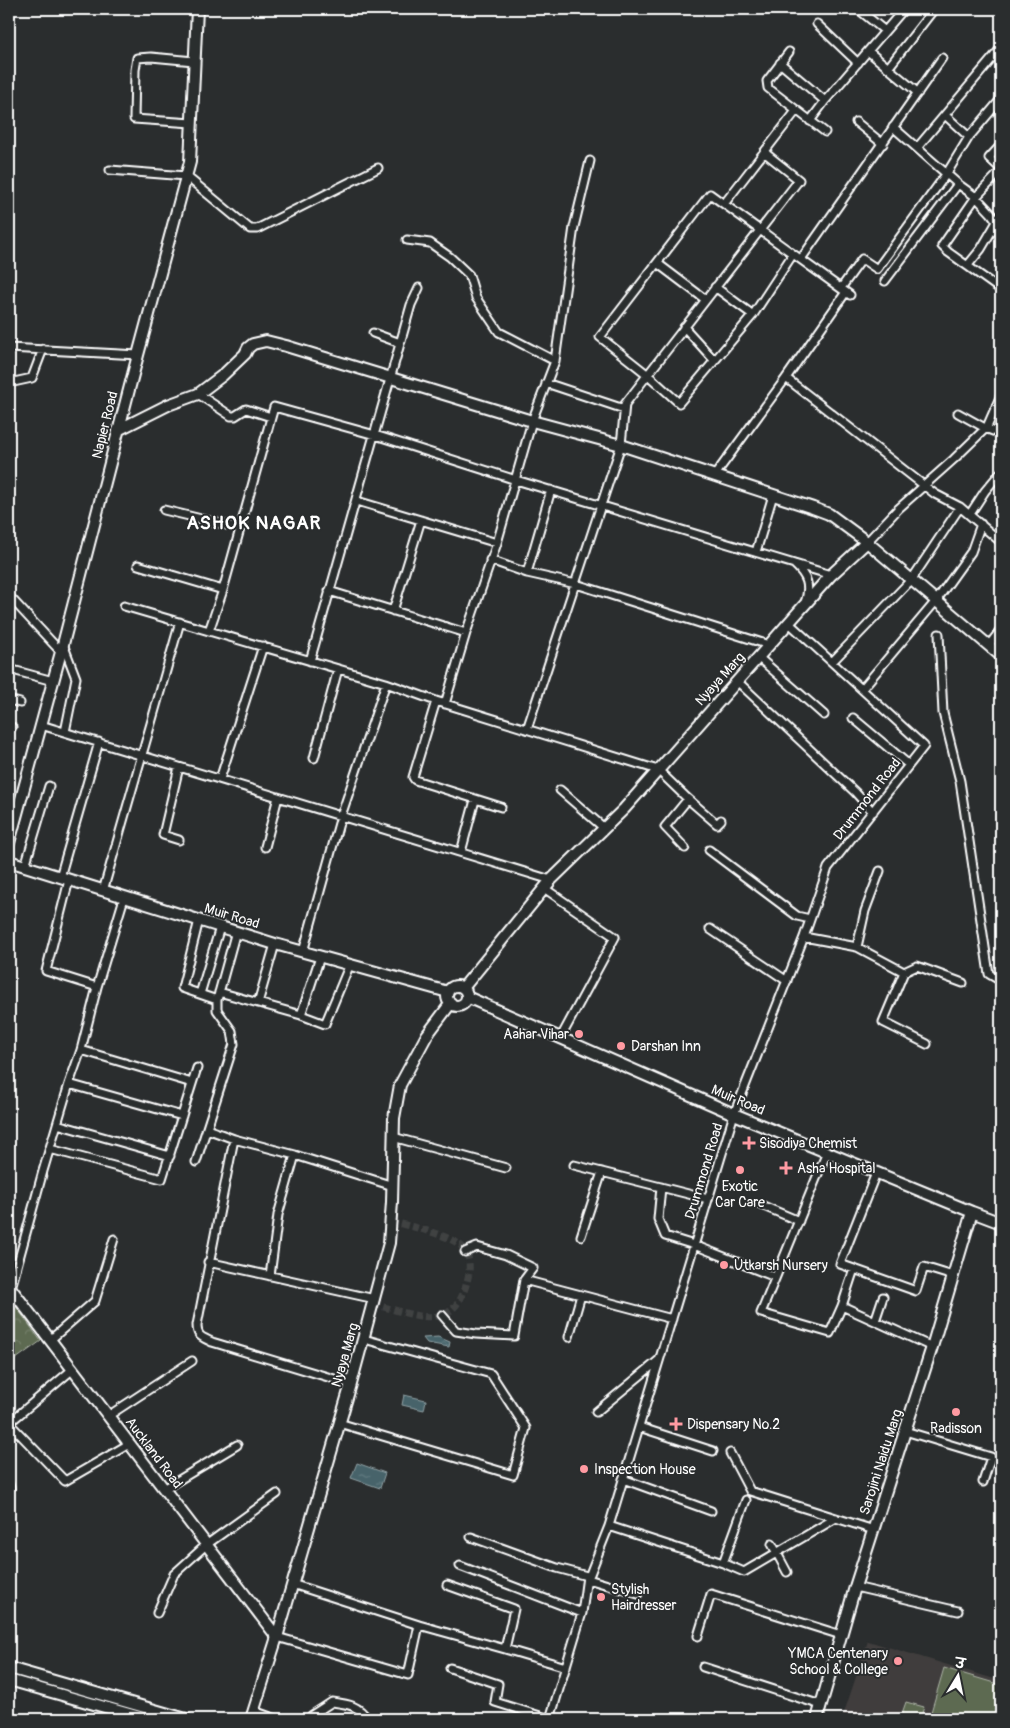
<svg xmlns="http://www.w3.org/2000/svg" width="1010" height="1728" font-family="Pangolin,'Playpen Sans Deva',sans-serif">
<style>
.built{fill:#403e3d}
.park{fill:url(#park-crowns);stroke:#aeb4a8}
.pitch{fill:#5d6a51;stroke:#aeb4a8}
.water{fill:url(#water-ripples);stroke:#91a2a6}
.lines{fill:none;stroke-linecap:round;stroke-linejoin:round}
.street-tunnel{stroke:#3f4243;stroke-width:7;stroke-dasharray:7 3.5;stroke-linecap:butt}
.street-casing{stroke:#fff;stroke-width:11}
.secondary-casing{stroke:#fff;stroke-width:14}
.street{stroke:#2a2d2e;stroke-width:7}
.secondary{stroke:#2a2d2e;stroke-width:10}
.poi-dot{fill:#ff9aa2;stroke:#2a2d2e;stroke-width:2}
.labels{text-anchor:middle;dominant-baseline:central;stroke-width:4;stroke-linejoin:round;paint-order:stroke}
.street-label{font-size:14px;fill:#fff;stroke:#2a2d2e}
.poi-label{font-size:14px;fill:#fff;stroke:#2a2d2e;text-anchor:start}
.district-label{font-size:19px;font-weight:bold;letter-spacing:1px;fill:#fff;stroke:#2a2d2e}
</style>
<defs>
<pattern id="park-crowns" width="20" height="18" patternUnits="userSpaceOnUse" patternTransform="scale(1.25)"><rect width="20" height="18" fill="#5d6a51"/><path d="M2 6a3 3 0 1 1 6 0M12 15a3 3 0 1 1 6 0" fill="none" stroke="#75806b"/></pattern>
<pattern id="water-ripples" width="26" height="14" patternUnits="userSpaceOnUse" patternTransform="scale(1.25)"><rect width="26" height="14" fill="#47646b"/><path d="M2 4q2-2 4 0t4 0M15 11q2-2 4 0t4 0" fill="none" stroke="#637b81"/></pattern>
</defs>
<rect width="100%" height="100%" fill="#2a2d2e"/>
<filter id="ink" filterUnits="userSpaceOnUse"><feTurbulence type="fractalNoise" baseFrequency=".02" numOctaves="2"/><feDisplacementMap in="SourceGraphic" scale="10" xChannelSelector="R" yChannelSelector="G"/><feConvolveMatrix kernelMatrix="1 2 1 2 8 2 1 2 1" color-interpolation-filters="sRGB"/></filter>
<g filter="url(#ink)">
<path class="built" d="M868 1641 1001 1681V1719H842Z"/>
<path class="park" d="M9 1297 41 1341 9 1364Z"/>
<path class="pitch" d="M944 1668 1001 1685V1719H929Z
M906 1702 924 1707 920 1719H900Z"/>
<path class="water" d="M438 1337 450 1342 449 1347 427 1343 423 1338Z
M404 1395 426 1400 424 1410 402 1405Z
M357 1463 385 1473 380 1488 351 1478Z"/>
<g class="lines">
<path class="street-tunnel" d="M373 1304C419 1316 457 1336 469 1273 470 1263 469 1251 460 1245 444 1233 411 1227 391 1221"/>
<g class="street-casing">
<path id="street" d="M858 9 885 31
M817 24 858 63
M868 51 918 93
M789 52 767 81 768 88 825 132
M780 63 825 101 904 9
M888 68 934 9
M945 115 969 137
M810 121 825 101
M856 122 883 144
M192 123 134 119 135 70 137 58 151 57 194 61
M893 127 958 184 976 197 991 213 1001 227
M1001 145 989 158 1001 169
M917 148 1001 48
M110 170 186 176 250 229H257L378 168
M1001 171 976 197 942 246 948 252 1001 290
M724 204 796 111
M407 240 430 243 450 257 469 275 476 298 499 332 555 361
M793 254 753 315 679 403 648 375 600 337 710 194 850 295
M801 259 942 58
M657 263 706 300
M968 265 981 249 1001 215
M885 281 958 184
M715 287 753 315
M841 288 862 259 877 269 947 173 969 137 1001 99
M684 327 714 360
M373 333 400 343
M9 348 138 355
M786 378 846 292
M9 383 32 378 43 349
M546 383 624 409
M198 394 231 416H235L246 409 271 417
M958 413 985 428 1001 434
M715 475 786 378 935 494 960 507 1001 542
M357 501 497 543
M164 510 239 528
M970 514 985 491 1001 472
M867 542 898 509 954 459 987 427 1001 395
M756 552 773 495
M490 560 527 573 576 584 769 645
M794 564C807 576 811 585 805 603
M138 565 223 590
M527 573 551 490
M329 591 466 633
M9 596 61 652
M124 606 386 683 436 701 658 770 688 799 717 824 721 820
M393 611 421 520
M209 631 223 590 274 407 375 435 516 480 831 575
M939 634 943 713 960 781 989 974 1001 981
M63 644 76 678 65 732
M989 645 1001 630
M758 657 824 715
M310 661 411 305 419 288
M832 662 912 579 960 507
M9 669 53 681
M737 681 855 792 873 812
M862 689 936 601 971 552 981 524
M9 700 20 703
M436 701 413 777 415 780 501 807
M445 704 466 633 497 543 532 421 555 361 574 227 590 161
M853 718 909 765
M41 725 551 880
M9 726 12 727
M527 729 621 445 625 404 799 180 764 152
M314 758 338 669
M220 779 263 646
M560 790 604 828
M179 840 163 835 179 767
M265 847 278 797
M685 848 665 827 688 799
M709 850 797 916 810 919
M461 852 475 800
M25 866 49 786
M60 877 99 742
M69 880 46 971 97 987
M544 888 615 937 560 1039
M103 891 180 622
M199 920 182 988 217 1000
M710 929 787 981
M804 937 857 947 904 972 917 966 963 983
M857 947 865 911 880 871
M303 952 341 816 386 683
M904 972 883 1022 927 1044
M219 992 301 1015 325 1024 350 964
M200 994 220 927
M258 1003 275 944
M301 1015 320 957
M81 1050 192 1083
M69 1084 182 1116
M57 1124 170 1156
M207 1129 234 1139 295 1155 393 1186
M393 1137 506 1168
M234 1139 197 1325C197 1337 202 1337 212 1342L351 1384
M50 1149 162 1179 197 1068
M827 1152 761 1313 830 1333 842 1306 854 1269
M196 1162 234 1044 232 1031 217 1010V1000L236 931
M574 1165 708 1199
M876 1173 840 1264 916 1291 924 1267 953 1276
M661 1187 658 1219 665 1236 694 1245 775 1277
M761 1205 799 1221
M581 1236 602 1172
M465 1252 477 1247 506 1255 533 1268 524 1280 672 1319
M208 1262 375 1299
M270 1276 278 1215 295 1155
M11 1288 43 1171 69 1084 81 1050 97 987 124 898
M842 1306 932 1347
M442 1315 456 1331 476 1334 514 1336 524 1280
M875 1321 883 1297
M569 1337 581 1295
M50 1340 95 1301 114 1239
M596 1412 659 1360
M108 1416 192 1361
M9 1423 65 1481 129 1444
M9 1423 73 1369
M339 1423 513 1475 526 1428 491 1374 364 1339
M639 1427 713 1451
M905 1431 991 1457 983 1482
M730 1453 750 1491 874 1530
M623 1479 711 1511
M9 1484 10 1488
M164 1489 237 1445
M609 1526 723 1563 746 1500
M471 1537 557 1568 587 1576
M772 1544 787 1572
M723 1563 744 1572 836 1518
M460 1566 582 1613
M588 1579 638 1594
M447 1585 514 1609 505 1649 566 1667
M855 1587 958 1611
M157 1613 174 1574 206 1545 277 1494
M419 1625 505 1649
M698 1636 711 1594 841 1635
M277 1637 408 1675 419 1625 292 1584
M703 1667 821 1705
M450 1668 498 1684 495 1702 550 1719
M254 1711 276 1719
M310 1719 312 1715 332 1702C347 1704 359 1705 367 1719
M550 1719 582 1613 587 1576 588 1579 609 1526 734 1114 804 937 828 868 924 746 789 623"/>
</g>
<g class="secondary-casing">
<path id="secondary" d="M118 430 168 405 198 394 223 375 245 354 248 348 253 344 266 341 286 346 532 421 621 445 813 508 829 514 867 542 1001 656
M9 843 61 652 138 355 190 162 197 9
M9 861 275 944 448 992
M447 996a10 10 0 1 1 20 0a10 10 0 1 1-20 0Z
M463 988 551 880 624 809 831 575 867 542
M467 997 734 1114 972 1212 1001 1223
M9 1286 277 1637
M9 1668 186 1719
M9 1680 147 1719
M251 1719 277 1637 351 1384 389 1243 392 1202 394 1118 400 1085 427 1035 451 1003
M817 1719 855 1587 932 1347 972 1212"/>
</g>
<use href="#street" class="street"/>
<use href="#secondary" class="secondary"/>
</g>
</g>
<g class="poi-dot">
<circle cx="579" cy="1034" r="5"/>
<circle cx="621" cy="1046" r="5"/>
<path d="M746.5 1135.5h5v5h5v5h-5v5h-5v-5h-5v-5h5z"/>
<path d="M783.5 1160.5h5v5h5v5h-5v5h-5v-5h-5v-5h5z"/>
<circle cx="740" cy="1170" r="5"/>
<circle cx="724" cy="1265" r="5"/>
<circle cx="956" cy="1412" r="5"/>
<path d="M673.5 1416.5h5v5h5v5h-5v5h-5v-5h-5v-5h5z"/>
<circle cx="584" cy="1469" r="5"/>
<circle cx="601" cy="1597" r="5"/>
<circle cx="898" cy="1661" r="5"/>
</g>
<g class="labels">
<g class="street-label">
<text transform="translate(105 425) rotate(-76)">Napier Road</text>
<text transform="translate(720 679) rotate(-48)">Nyaya Marg</text>
<text transform="translate(867 799) rotate(-52)">Drummond Road</text>
<text transform="translate(232 916) rotate(17)">Muir Road</text>
<text transform="translate(738 1100) rotate(23)">Muir Road</text>
<text transform="translate(704 1171) rotate(-73)">Drummond Road</text>
<text transform="translate(345 1355) rotate(-74)">Nyaya Marg</text>
<text transform="translate(154 1453) rotate(53)">Auckland Road</text>
<text transform="translate(881 1462) rotate(-72)">Sarojini Naidu Marg</text>
</g>
<g class="poi-label">
<text x="569" y="1034" text-anchor="end">Aahar Vihar</text>
<text x="631" y="1046">Darshan Inn</text>
<text x="759" y="1143">Sisodiya Chemist</text>
<text x="797" y="1168">Asha Hospital</text>
<text x="740" y="1186" text-anchor="middle">Exotic<tspan x="740" dy="16">Car Care</tspan></text>
<text x="734" y="1265">Utkarsh Nursery</text>
<text x="687" y="1424">Dispensary No.2</text>
<text x="956" y="1428" text-anchor="middle">Radisson</text>
<text x="594" y="1469">Inspection House</text>
<text x="611" y="1589">Stylish<tspan x="611" dy="16">Hairdresser</tspan></text>
<text x="888" y="1653" text-anchor="end">YMCA Centenary<tspan x="888" dy="16">School &amp; College</tspan></text>
</g>
<g class="district-label">
<text x="254" y="523">ASHOK NAGAR</text>
</g>
</g>
<rect width="1010" height="1728" fill="none" stroke="#2a2d2e" stroke-width="30"/>
<rect x="15" y="15" width="980" height="1698" fill="none" stroke="#fff" stroke-width="2" filter="url(#ink)"/>
<g transform="translate(958 1676) rotate(10)" stroke="#2a2d2e" stroke-width="4" paint-order="stroke">
<path d="M0-4L9 19L0 12L-9 19Z" fill="#ffffff"/>
<text y="-8" font-size="14" font-weight="bold" text-anchor="middle" fill="#ffffff">उ</text>
</g>
</svg>
